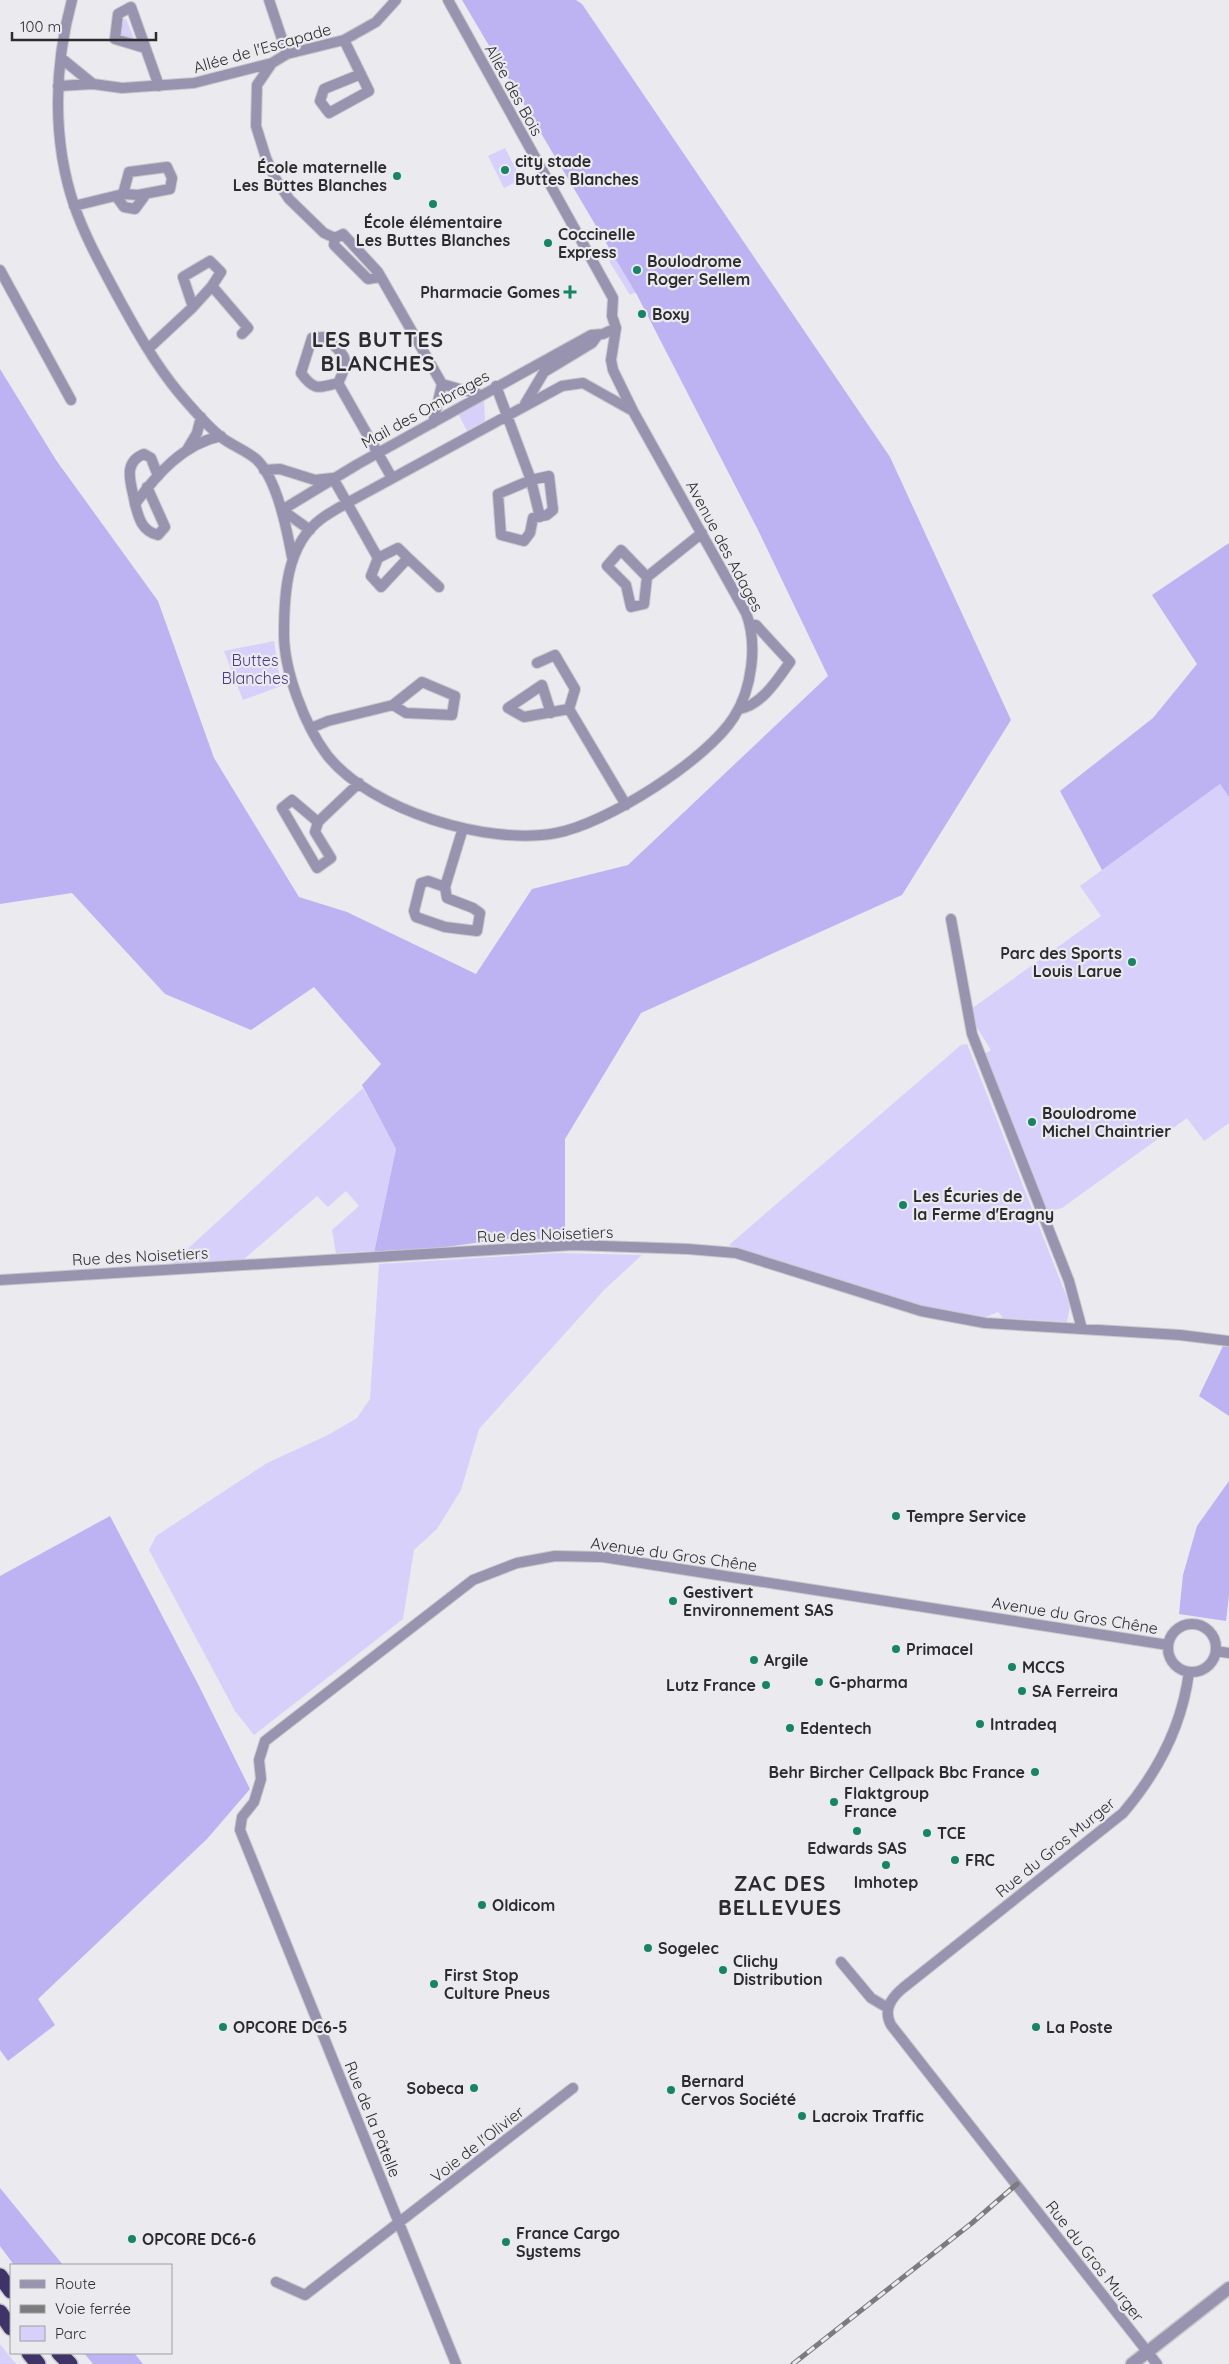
<svg xmlns="http://www.w3.org/2000/svg" width="1229" height="2364" font-family="Quicksand,sans-serif">
<style>
.green{fill:#d6d0fa}
.forest{fill:#bdb3f2}
.lines{fill:none;stroke-linecap:round;stroke-linejoin:round}
.minor-casing{stroke:#c9c8cc;stroke-width:12}
.tertiary-casing{stroke:#c9c8cc;stroke-width:15}
.motorway-casing{stroke:#c9c8cc;stroke-width:18}
.minor{stroke:#9894af;stroke-width:10}
.tertiary{stroke:#9894af;stroke-width:12}
.motorway{stroke:#3f3368;stroke-width:15}
.rail-casing{stroke:#7c7c7f;stroke-width:5}
.rail{stroke:#ebeaef;stroke-width:3;stroke-dasharray:9;stroke-linecap:butt}
.poi-dot{fill:#168563;stroke:#ebeaef;stroke-width:2}
.labels{text-anchor:middle;dominant-baseline:central;stroke-width:4.5;stroke-linejoin:round;paint-order:stroke}
.street-label{font-size:16px;fill:#2c2c2e;stroke:#ebeaef}
.poi-label{font-size:16px;font-weight:bold;fill:#2c2c2e;stroke:#ebeaef;text-anchor:start}
.park-label{font-size:16px;fill:#4d3a84;stroke:#ebeaef}
.district-label{font-size:21px;font-weight:bold;letter-spacing:1px;fill:#2c2c2e;stroke:#ebeaef}
</style>
<rect width="100%" height="100%" fill="#ebeaef"/>
<path class="green" d="M126 19 134 39 119 37 121 20Z
M505 148 521 179 504 188 488 156Z
M643 242 663 279 630 295 609 261Z
M484 399 485 421 467 431 458 413Z
M274 641 281 686 243 700 224 651Z
M1220 784 1229 797V1123L1204 1141 1187 1118 1062 1208 1045 1212 983 1055 991 1050 971 1018V1009L1101 916 1080 886Z
M967 1044 1070 1305 1067 1322 1003 1318 998 1312 986 1317 924 1310 729 1245 961 1045Z
M363 1088 396 1149 374 1251 336 1253 332 1230 359 1206 346 1191 328 1207 317 1196 243 1260 170 1265Z
M559 1253 642 1255 604 1290 479 1429 461 1490 437 1529 414 1550 403 1619 254 1735 235 1711 149 1550 156 1536 267 1463 328 1435 357 1418 370 1399 379 1264Z
M0 2344 16 2364H0Z"/>
<path class="forest" d="M462 0H576L582 4 890 457 1011 720 902 895 641 1013 565 1139V1239H504L373 1257 396 1149 362 1085 381 1064 314 987 251 1030 165 994 72 893 0 904V369L56 460 158 601 214 758 299 897 347 912 476 974 532 889 628 865 828 676 758 530 637 295Z
M1229 543V797L1220 784 1102 870 1060 791 1153 718 1197 664 1152 595Z
M1223 1346 1229 1347V1416L1199 1396Z
M1229 1481V1595L1226 1621 1179 1614 1183 1575 1197 1526Z
M110 1516 199 1686 250 1789 207 1839 38 1999 55 2025 8 2061 0 2050V1576Z
M0 2188 63 2265H14L0 2246Z
M84 2353H134L143 2364H93Z"/>
<g class="lines">
<g class="minor-casing">
<path id="minor" d="M72 0C54 65 52 140 74 205 85 237 102 267 118 297 136 330 155 364 179 393 192 408 205 424 221 437 231 445 245 450 256 459 277 478 287 530 292 557
M269 0 287 54
M448 0 613 298 612 316 616 328 611 360 613 370 633 411 746 613C758 644 752 689 734 717 707 760 606 824 556 833 488 846 370 810 327 755 305 726 284 671 284 634 284 595 286 545 321 519 329 513 338 508 347 503L562 386 583 383 633 411
M344 40 369 91 329 113 320 101 324 89 361 74
M145 48 115 39 118 14 131 7 159 86
M61 58 93 84
M272 63 257 85 256 126 266 158 275 178 289 199 324 233 335 238 343 234 378 272 442 384 433 423
M58 86 93 84 122 88 194 83 272 63 287 54 344 40 376 22 396 0
M116 196 124 207 135 209 146 194
M74 206 123 194 129 172 167 167 172 178 170 189 138 195 123 194
M335 238 334 245 368 279 380 277
M0 270 71 400
M193 307 212 286
M148 349 193 307 183 277 210 261 221 272 212 286 248 328 242 334
M338 383C352 356 344 356 325 337L312 338 301 373C314 391 318 388 338 383L392 478
M442 384 481 395
M496 386 531 480 540 517
M525 404 544 372 592 343 598 335
M188 448 197 433 201 417
M264 470 280 469 315 480 333 478 378 558
M549 476 553 510 547 515 533 518 530 533 524 541 501 535 498 494 531 480Z
M147 487 165 527 158 535C142 531 139 519 135 504 157 474 183 444 221 436
M135 504C132 485 121 463 144 454L151 458 158 476
M310 530 282 510 358 464 591 335 603 334 616 328
M398 548 408 558 381 587 371 576 378 558Z
M408 558 439 587
M647 577 621 550 607 566 626 585 631 607 644 604 647 577 702 533
M537 663 555 655 575 689 569 709
M569 709 626 805
M739 709C761 706 778 679 790 662L756 625H750
M551 713 542 685 508 708 524 717 569 709
M311 728 328 721 393 705 422 682 455 696 452 715 406 713 393 705
M318 822 292 800 282 808 317 868 331 858 315 832 318 822 359 783
M445 887 428 881 421 883 414 911 416 917 445 927 477 931 480 913 473 908 447 898 445 887 463 828
M951 919 972 1034 1069 1281 1082 1329
M0 1280 573 1245 688 1249 736 1253 921 1311 985 1323 1180 1335 1229 1341
M1168 1648a24 24 0 1 1 48 0a24 24 0 1 1-48 0Z
M1216 1651 1229 1653
M841 1962 871 1998 888 2008
M276 2282 305 2295 573 2088
M456 2364 240 1830 242 1817 254 1802 261 1779 259 1760 265 1741 473 1580 517 1563 555 1556 603 1557 1168 1645
M1157 2364 891 2025C883 2010 891 1998 903 1988L1123 1813C1158 1772 1182 1727 1189 1672"/>
</g>
<g class="tertiary-casing">
<path id="tertiary" d="M1132 2364 1229 2288"/>
</g>
<g class="motorway-casing">
<path id="motorway" d="M0 2276 11 2291
M0 2312 11 2328
M29 2353 38 2364
M59 2353 70 2364"/>
</g>
<use href="#minor" class="minor"/>
<use href="#tertiary" class="tertiary"/>
<use href="#motorway" class="motorway"/>
<g class="rail-casing">
<path id="rail" d="M793 2364 972 2223 1017 2184"/>
</g>
<use href="#rail" class="rail"/>
</g>
<g class="poi-dot">
<circle cx="505" cy="170" r="5"/>
<circle cx="397" cy="176" r="5"/>
<circle cx="433" cy="204" r="5"/>
<circle cx="548" cy="243" r="5"/>
<circle cx="637" cy="270" r="5"/>
<path d="M567.5 284.5h5v5h5v5h-5v5h-5v-5h-5v-5h5z"/>
<circle cx="642" cy="314" r="5"/>
<circle cx="1132" cy="962" r="5"/>
<circle cx="1032" cy="1122" r="5"/>
<circle cx="903" cy="1205" r="5"/>
<circle cx="896" cy="1516" r="5"/>
<circle cx="673" cy="1601" r="5"/>
<circle cx="896" cy="1649" r="5"/>
<circle cx="754" cy="1660" r="5"/>
<circle cx="1012" cy="1667" r="5"/>
<circle cx="819" cy="1682" r="5"/>
<circle cx="766" cy="1685" r="5"/>
<circle cx="1022" cy="1691" r="5"/>
<circle cx="980" cy="1724" r="5"/>
<circle cx="790" cy="1728" r="5"/>
<circle cx="1035" cy="1772" r="5"/>
<circle cx="834" cy="1802" r="5"/>
<circle cx="857" cy="1831" r="5"/>
<circle cx="927" cy="1833" r="5"/>
<circle cx="955" cy="1860" r="5"/>
<circle cx="886" cy="1865" r="5"/>
<circle cx="482" cy="1905" r="5"/>
<circle cx="648" cy="1948" r="5"/>
<circle cx="723" cy="1970" r="5"/>
<circle cx="434" cy="1984" r="5"/>
<circle cx="223" cy="2027" r="5"/>
<circle cx="1036" cy="2027" r="5"/>
<circle cx="474" cy="2088" r="5"/>
<circle cx="671" cy="2090" r="5"/>
<circle cx="802" cy="2116" r="5"/>
<circle cx="132" cy="2239" r="5"/>
<circle cx="506" cy="2242" r="5"/>
</g>
<g class="labels">
<g class="street-label">
<text transform="translate(262 48) rotate(-16)">Allée de l'Escapade</text>
<text transform="translate(514 90) rotate(61)">Allée des Bois</text>
<text transform="translate(425 409) rotate(-29)">Mail des Ombrages</text>
<text transform="translate(725 546) rotate(62)">Avenue des Adages</text>
<text transform="translate(545 1234) rotate(-2)">Rue des Noisetiers</text>
<text transform="translate(140 1256) rotate(-3)">Rue des Noisetiers</text>
<text transform="translate(674 1554) rotate(8)">Avenue du Gros Chêne</text>
<text transform="translate(1075 1615) rotate(9)">Avenue du Gros Chêne</text>
<text transform="translate(1055 1847) rotate(-39)">Rue du Gros Murger</text>
<text transform="translate(373 2119) rotate(68)">Rue de la Pâtelle</text>
<text transform="translate(477 2144) rotate(-38)">Voie de l'Olivier</text>
<text transform="translate(1095 2261) rotate(52)">Rue du Gros Murger</text>
</g>
<g class="poi-label">
<text x="515" y="161">city stade<tspan x="515" dy="18">Buttes Blanches</tspan></text>
<text x="387" y="167" text-anchor="end">École maternelle<tspan x="387" dy="18">Les Buttes Blanches</tspan></text>
<text x="433" y="222" text-anchor="middle">École élémentaire<tspan x="433" dy="18">Les Buttes Blanches</tspan></text>
<text x="558" y="234">Coccinelle<tspan x="558" dy="18">Express</tspan></text>
<text x="647" y="261">Boulodrome<tspan x="647" dy="18">Roger Sellem</tspan></text>
<text x="560" y="292" text-anchor="end">Pharmacie Gomes</text>
<text x="652" y="314">Boxy</text>
<text x="1122" y="953" text-anchor="end">Parc des Sports<tspan x="1122" dy="18">Louis Larue</tspan></text>
<text x="1042" y="1113">Boulodrome<tspan x="1042" dy="18">Michel Chaintrier</tspan></text>
<text x="913" y="1196">Les Écuries de<tspan x="913" dy="18">la Ferme d'Eragny</tspan></text>
<text x="906" y="1516">Tempre Service</text>
<text x="683" y="1592">Gestivert<tspan x="683" dy="18">Environnement SAS</tspan></text>
<text x="906" y="1649">Primacel</text>
<text x="764" y="1660">Argile</text>
<text x="1022" y="1667">MCCS</text>
<text x="829" y="1682">G-pharma</text>
<text x="756" y="1685" text-anchor="end">Lutz France</text>
<text x="1032" y="1691">SA Ferreira</text>
<text x="990" y="1724">Intradeq</text>
<text x="800" y="1728">Edentech</text>
<text x="1025" y="1772" text-anchor="end">Behr Bircher Cellpack Bbc France</text>
<text x="844" y="1793">Flaktgroup<tspan x="844" dy="18">France</tspan></text>
<text x="937" y="1833">TCE</text>
<text x="857" y="1848" text-anchor="middle">Edwards SAS</text>
<text x="965" y="1860">FRC</text>
<text x="886" y="1882" text-anchor="middle">Imhotep</text>
<text x="492" y="1905">Oldicom</text>
<text x="658" y="1948">Sogelec</text>
<text x="733" y="1961">Clichy<tspan x="733" dy="18">Distribution</tspan></text>
<text x="444" y="1975">First Stop<tspan x="444" dy="18">Culture Pneus</tspan></text>
<text x="233" y="2027">OPCORE DC6-5</text>
<text x="1046" y="2027">La Poste</text>
<text x="681" y="2081">Bernard<tspan x="681" dy="18">Cervos Société</tspan></text>
<text x="464" y="2088" text-anchor="end">Sobeca</text>
<text x="812" y="2116">Lacroix Traffic</text>
<text x="516" y="2233">France Cargo<tspan x="516" dy="18">Systems</tspan></text>
<text x="142" y="2239">OPCORE DC6-6</text>
</g>
<g class="park-label">
<text x="255" y="660">Buttes<tspan x="255" dy="18">Blanches</tspan></text>
</g>
<g class="district-label">
<text x="378" y="339">LES BUTTES<tspan x="378" dy="24">BLANCHES</tspan></text>
<text x="780" y="1883">ZAC DES<tspan x="780" dy="24">BELLEVUES</tspan></text>
</g>
</g>
<rect x="10" y="2264" width="162" height="90" fill="#ebeaef" stroke="#9f9ea2"/>
<rect x="20" y="2280" width="25" height="8" fill="#9894af" stroke="#9f9ea2"/>
<text x="55" y="2289" font-size="15" fill="#2c2c2e">Route</text>
<rect x="20" y="2305" width="25" height="8" fill="#7c7c7f" stroke="#9f9ea2"/>
<text x="55" y="2314" font-size="15" fill="#2c2c2e">Voie ferrée</text>
<rect x="20" y="2326" width="25" height="15" fill="#d6d0fa" stroke="#9f9ea2"/>
<text x="55" y="2339" font-size="15" fill="#2c2c2e">Parc</text>
<path d="M12 32v8h144v-8" fill="none" stroke="#2c2c2e" stroke-width="2.5"/>
<text x="20" y="32" font-size="15" fill="#2c2c2e" stroke="#ebeaef" stroke-width="4" paint-order="stroke">100 m</text>
</svg>
